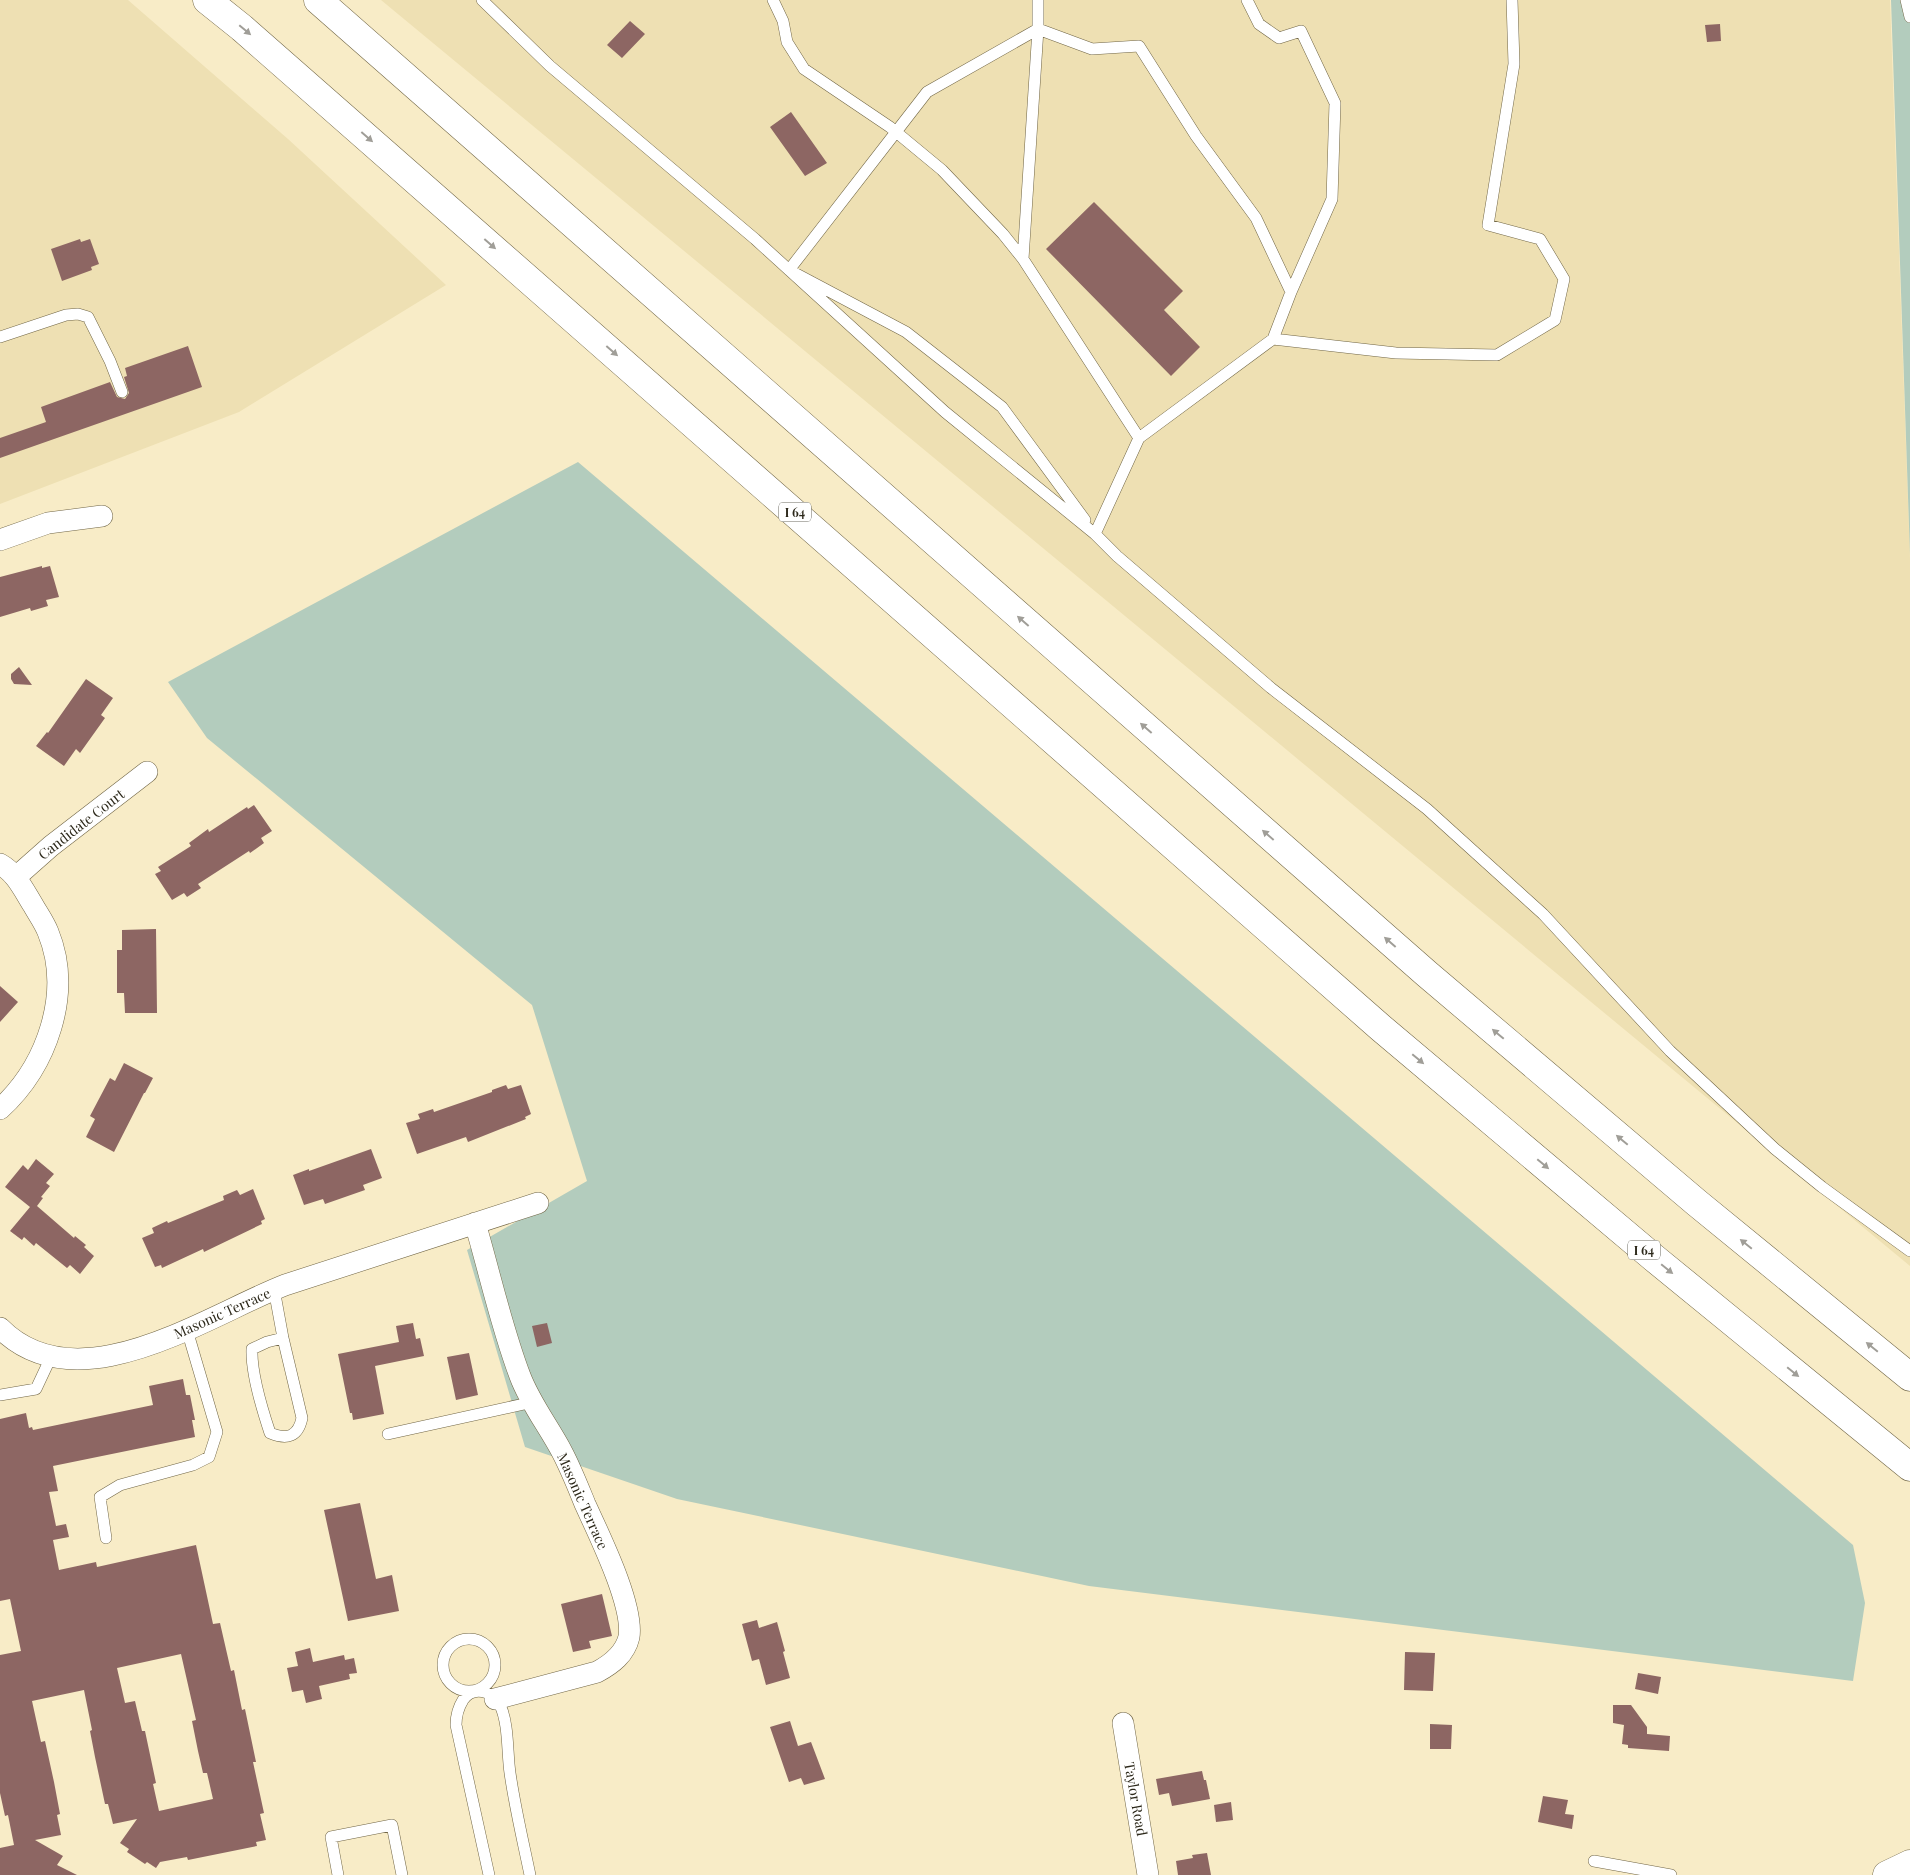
<svg xmlns="http://www.w3.org/2000/svg" width="1910" height="1875" font-family="'Playfair Display',serif">
<style>
.built{fill:#eee0b3}
.green{fill:#b3ccbd}
.building{fill:#8d6663;fill-rule:evenodd}
.lines{fill:none;stroke-linecap:round;stroke-linejoin:round}
.lane-casing{stroke:#716646;stroke-width:12}
.street-casing{stroke:#716646;stroke-width:22}
.secondary-casing{stroke:#716646;stroke-width:29}
.highway-casing{stroke:#716646;stroke-width:29}
.lane{stroke:#fff;stroke-width:11}
.street{stroke:#fff;stroke-width:21}
.secondary{stroke:#fff;stroke-width:28}
.highway{stroke:#fff;stroke-width:28}
.oneway{fill:#a09e98}
.labels{text-anchor:middle;dominant-baseline:central;stroke-width:5;stroke-linejoin:round;paint-order:stroke}
.shield{fill:#fff;stroke:#6b685f;stroke-width:1}
.shield-label{font-size:12px;font-weight:bold;fill:#2c281a}
.street-label{font-size:14px;fill:#2c281a;stroke:#fff}
</style>
<rect width="100%" height="100%" fill="#f8ecc7"/>
<path class="built" d="M0 0H128L288 139 446 285 239 412 0 504Z
M381 0H1890L1910 558V1266Z"/>
<path class="green" d="M1891 0H1910V555Z
M578 462 1853 1545 1865 1603 1853 1681 1089 1586 677 1499 525 1447 467 1250 587 1181 532 1005 207 738 168 682Z"/>
<path class="building" d="M630 21 645 34 622 58 607 45Z
M1720 24 1721 41 1707 42 1705 25Z
M791 112 827 163 805 176 770 127Z
M1094 202 1183 291 1164 310 1200 347 1171 376 1046 249Z
M80 239 81 242 90 239 99 264 91 267 92 270 62 281 51 249Z
M188 346 202 387 0 458V438L46 422 41 407 110 382 117 397 125 399 129 393 124 377 127 376 125 368Z
M42 566V568L50 566 59 597 46 600 48 606 31 611 30 608 0 617V577Z
M19 667 32 685 14 684 11 679V674Z
M86 679 113 698 101 715 105 718 80 753 76 749 64 766 36 746 47 732 48 733Z
M254 805 272 831 261 838 264 843 250 853 249 851 198 884 201 888 187 897 184 893 172 900 155 874 161 871 158 867 191 846 189 843 208 829 209 832 247 807 248 809Z
M156 929 157 1013H125L124 993H117V950H122V930Z
M0 986 18 1002 0 1022Z
M124 1063 153 1078 145 1093H144L114 1152 86 1137 95 1119 90 1116 110 1078 115 1081Z
M506 1085 508 1089 521 1085 531 1114 525 1117 526 1119 468 1142 466 1137 417 1154 406 1123 420 1119 418 1114 433 1109 434 1112 492 1092V1090Z
M371 1149 382 1178 363 1185 365 1190 325 1204 323 1199 304 1205 293 1175 309 1169V1171Z
M36 1159 54 1174 46 1183 50 1186 41 1197 43 1198 37 1206 74 1238 75 1236 86 1245 84 1247 94 1256 80 1274 70 1265 67 1268 36 1243 34 1246 24 1237 22 1240 10 1231 30 1207 5 1187 23 1165 28 1170Z
M253 1189 265 1219 261 1221 262 1224 204 1252 203 1249 162 1268 161 1265 155 1267 142 1238 154 1233 152 1228 167 1221 168 1223 224 1200 223 1196 237 1190 240 1195Z
M413 1323 416 1339 420 1338 424 1356 375 1366 384 1414 353 1420 352 1413H350L338 1354 399 1342 396 1326Z
M547 1323 552 1343 537 1347 532 1326Z
M469 1353 478 1395 456 1400 447 1357Z
M183 1379 186 1395H190L195 1420H192L195 1437 53 1466 58 1491 49 1492 56 1526 66 1524 69 1537 53 1540 59 1570 96 1562 97 1567 196 1545 213 1624 220 1623 231 1671 234 1670 242 1710 245 1709 256 1762H253L264 1813 260 1814 266 1840 256 1842 257 1846 188 1860 187 1857 160 1862 156 1868 147 1862 145 1864 127 1852 129 1849 120 1843 137 1819 113 1824 108 1804H105L95 1757 90 1731 92 1730 84 1690 32 1701 41 1742 45 1741 54 1782 60 1814 57 1815 61 1835 35 1840 63 1856 57 1865 77 1875H0V1848L14 1845 8 1815 5 1816 0 1793V1655L21 1651 10 1599 0 1601V1419L26 1413 29 1428 32 1427 33 1430 153 1405 149 1386ZM181 1654 196 1720 192 1721 198 1751 203 1773H207L213 1799 159 1811 153 1784 156 1783 145 1731H142L135 1701 125 1703 117 1668Z
M360 1503 376 1579 392 1575 399 1611 348 1621 324 1510Z
M602 1594 612 1636 589 1641 591 1648 573 1652 561 1604Z
M757 1620 759 1628 777 1622 785 1651 783 1652 790 1678 766 1685 759 1659 752 1661 742 1624Z
M310 1648 313 1662 344 1655 345 1660 354 1658 357 1673 349 1674 350 1679 319 1686 322 1699 306 1703 303 1690 292 1692 287 1668 298 1666 295 1652Z
M1405 1652 1435 1653 1433 1691 1404 1690Z
M1638 1673 1661 1677 1658 1694 1635 1689Z
M1613 1705H1631L1647 1727V1734L1670 1736 1669 1751 1628 1748V1745L1622 1744 1624 1725 1613 1723Z
M790 1721 798 1746 811 1742 825 1779 804 1785 801 1778 789 1782 770 1727Z
M1430 1724 1452 1725 1451 1749H1430Z
M1202 1771 1204 1780H1206L1210 1799 1172 1806 1169 1793 1159 1795 1156 1779Z
M1543 1796 1568 1800 1565 1814 1574 1815 1572 1829 1538 1822Z
M1231 1802 1233 1820 1216 1822 1214 1805Z
M1207 1853 1211 1875H1178L1176 1861 1193 1858 1192 1855Z"/>
<g class="lines">
<g class="lane-casing">
<path id="lane" d="M482 0 550 66 755 239 945 412 1095 534
M773 0 783 21 787 42 804 69 890 127 942 170 1003 234 1023 259 1139 438 1095 534 1117 556 1271 688 1427 809 1543 914 1670 1051 1775 1149 1822 1187 1910 1251
M1038 0V29L1092 49 1139 46 1196 136 1256 218 1291 292 1273 339 1139 438
M1247 0 1259 24 1279 38 1301 31 1335 103 1332 199 1291 292
M1906 0 1910 17
M1038 29 927 92 789 270 906 332 1002 407 1085 520
M1023 259 1038 29
M0 337 66 315 78 314 88 317 110 361 122 392
M1273 339 1396 353 1497 355 1555 320 1564 279 1540 239 1488 225 1514 64 1512 0
M274 1289 283 1338 302 1418C298 1437 287 1440 270 1433 262 1409 251 1374 252 1349L267 1342 283 1338
M0 1395 36 1389 51 1357
M388 1434 533 1402
M106 1538 100 1497 120 1485 193 1465 209 1457 217 1432 187 1330
M443 1665a26 26 0 1 1 52 0a26 26 0 1 1-52 0Z
M1594 1861 1671 1875
M338 1875 331 1837 392 1825 402 1875
M489 1875 456 1725C456 1715 458 1708 463 1700 473 1685 493 1691 500 1705 509 1724 507 1753 510 1773 515 1808 523 1841 530 1875"/>
</g>
<g class="street-casing">
<path id="street" d="M0 540 48 523 102 516
M0 864C16 873 23 889 33 905 38 914 44 922 48 932 73 993 47 1066 0 1109
M16 877 51 846 147 772
M475 1223C490 1274 501 1326 520 1376 530 1403 549 1427 562 1452 571 1469 578 1487 585 1504 599 1535 634 1605 629 1637 625 1654 612 1664 597 1672L495 1699
M0 1328C77 1406 206 1316 285 1285L538 1203
M1123 1723 1148 1875"/>
</g>
<g class="secondary-casing">
<path id="secondary" d="M1887 1875 1910 1864"/>
</g>
<g class="highway-casing">
<path id="highway" d="M207 0 242 28 1381 1028 1654 1258 1910 1467
M318 0 1427 974 1697 1203 1910 1377"/>
</g>
<use href="#lane" class="lane"/>
<use href="#street" class="street"/>
<use href="#secondary" class="secondary"/>
<use href="#highway" class="highway"/>
</g>
<defs><path id="oneway-solid" d="M-6-.8H1V-3.2L6.5 0L1 3.2V.8H-6Z" transform="scale(1.25)"/></defs>
<g class="oneway">
<use href="#oneway-solid" transform="translate(245 30) rotate(40)"/>
<use href="#oneway-solid" transform="translate(367 137) rotate(41)"/>
<use href="#oneway-solid" transform="translate(490 244) rotate(41)"/>
<use href="#oneway-solid" transform="translate(612 351) rotate(41)"/>
<use href="#oneway-solid" transform="translate(1023 621) rotate(-139)"/>
<use href="#oneway-solid" transform="translate(1146 728) rotate(-139)"/>
<use href="#oneway-solid" transform="translate(1268 835) rotate(-139)"/>
<use href="#oneway-solid" transform="translate(1390 942) rotate(-139)"/>
<use href="#oneway-solid" transform="translate(1498 1034) rotate(-140)"/>
<use href="#oneway-solid" transform="translate(1418 1059) rotate(40)"/>
<use href="#oneway-solid" transform="translate(1622 1140) rotate(-140)"/>
<use href="#oneway-solid" transform="translate(1543 1164) rotate(40)"/>
<use href="#oneway-solid" transform="translate(1746 1244) rotate(-141)"/>
<use href="#oneway-solid" transform="translate(1667 1269) rotate(39)"/>
<use href="#oneway-solid" transform="translate(1872 1347) rotate(-141)"/>
<use href="#oneway-solid" transform="translate(1793 1372) rotate(39)"/>
</g>
<g class="labels">
<g class="shield">
<rect x="779" y="502.5" width="32" height="19" rx="4"/>
<rect x="1628" y="1240.5" width="32" height="19" rx="4"/>
</g>
<g class="shield-label">
<text x="795" y="512">I 64</text>
<text x="1644" y="1250">I 64</text>
</g>
<g class="street-label">
<text transform="translate(81 824) rotate(-38)">Candidate Court</text>
<text transform="translate(222 1313) rotate(-24)">Masonic Terrace</text>
<text transform="translate(583 1501) rotate(66)">Masonic Terrace</text>
<text transform="translate(1136 1799) rotate(80)">Taylor Road</text>
</g>
</g>
</svg>
